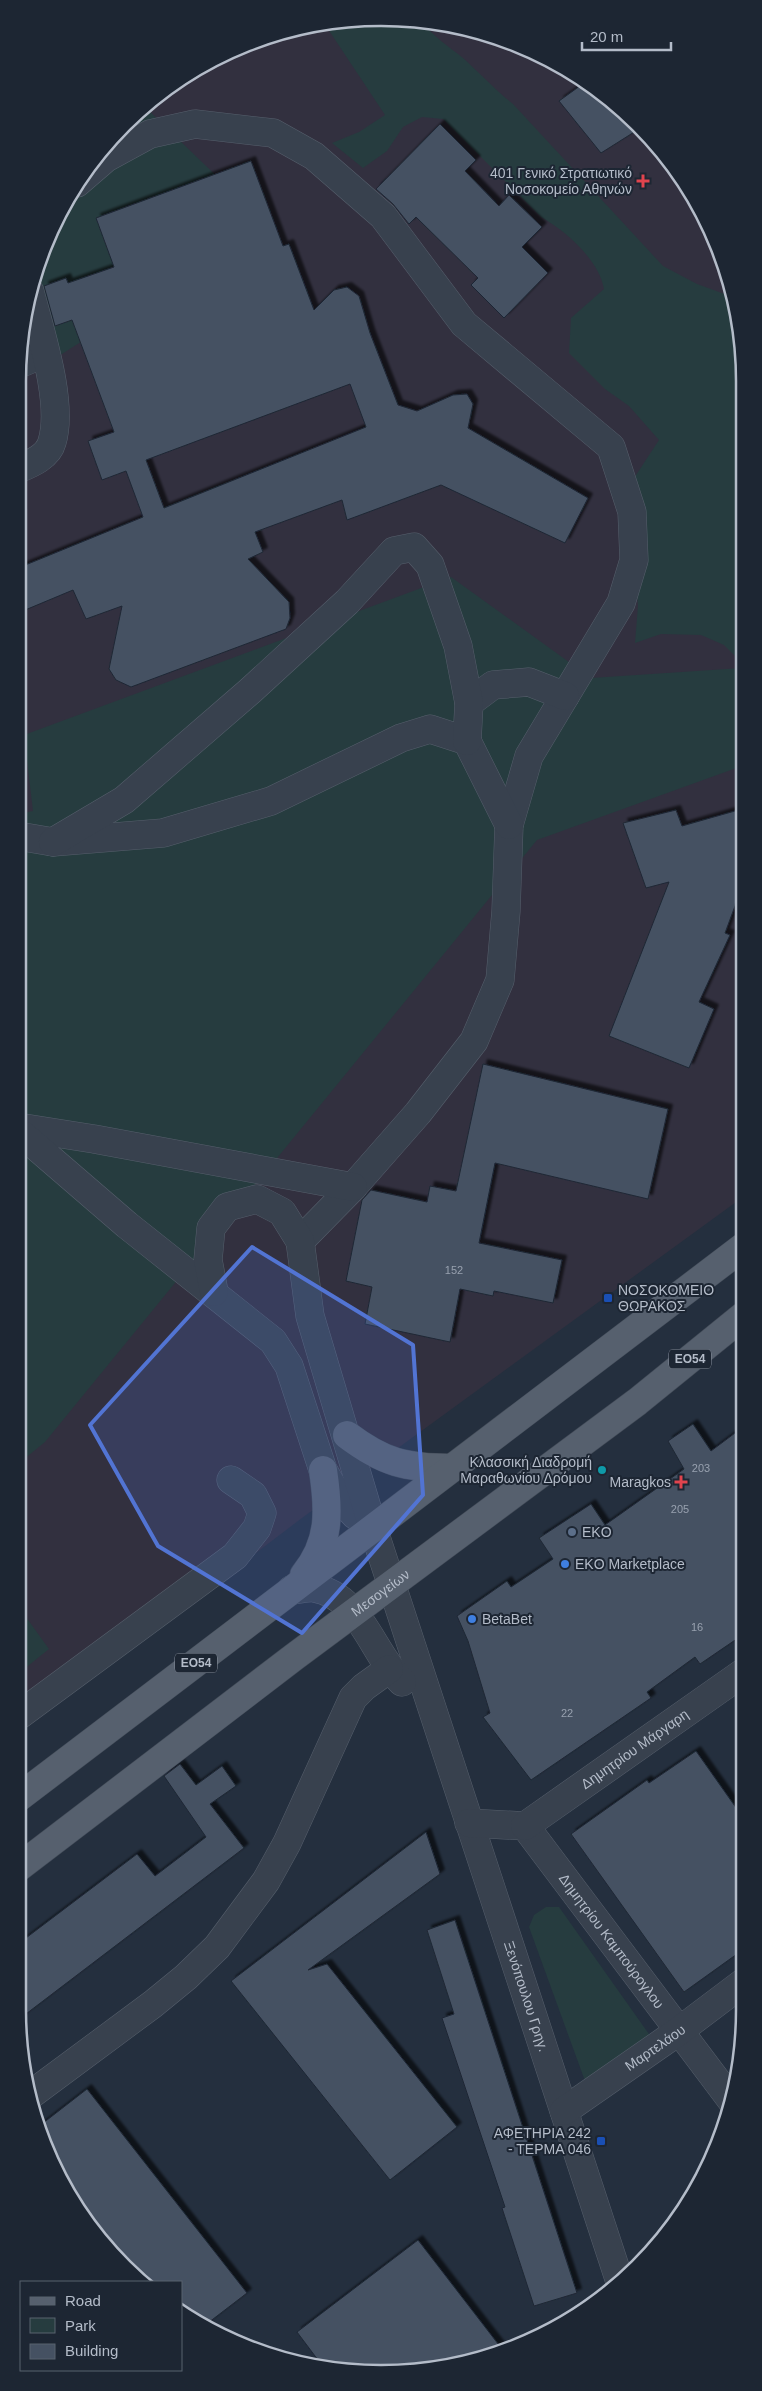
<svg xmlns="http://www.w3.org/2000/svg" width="762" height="2391" font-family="Arial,sans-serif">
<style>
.medical{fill:#32303f}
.green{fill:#263c3f}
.building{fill:#455162;stroke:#1f2835;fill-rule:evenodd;filter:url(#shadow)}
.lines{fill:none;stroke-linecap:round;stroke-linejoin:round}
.minor-casing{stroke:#565f6c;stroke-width:29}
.major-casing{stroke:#414a57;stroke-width:29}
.minor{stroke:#38414e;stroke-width:28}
.major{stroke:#56606e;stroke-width:28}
.marked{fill:#5274d3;fill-opacity:0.2;stroke:#5274d3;stroke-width:4;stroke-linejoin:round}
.health-dot{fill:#e0444e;stroke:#1d2633;stroke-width:2}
.transit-dot{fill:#1a4fb4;stroke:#1d2633;stroke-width:2}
.culture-dot{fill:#0f9aa8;stroke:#1d2633;stroke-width:2}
.service-dot{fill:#5c6f8a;stroke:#1d2633;stroke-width:2}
.shop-dot{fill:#3f7fe0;stroke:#1d2633;stroke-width:2}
.labels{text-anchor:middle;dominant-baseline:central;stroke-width:4;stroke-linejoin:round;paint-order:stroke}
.number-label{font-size:11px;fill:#98a1af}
.shield{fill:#1d2633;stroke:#878f9c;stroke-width:1}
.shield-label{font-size:12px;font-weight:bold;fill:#b4bcc9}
.poi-label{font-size:14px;fill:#b4bcc9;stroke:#1d2633;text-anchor:end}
.street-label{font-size:14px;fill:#b4bcc9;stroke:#1d2633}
.rim{fill:none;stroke:#b4bcc9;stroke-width:2.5}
</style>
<defs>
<filter id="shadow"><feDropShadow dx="4.5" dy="-4.5" stdDeviation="1" flood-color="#0009"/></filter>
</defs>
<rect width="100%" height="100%" fill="#242f3e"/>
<path class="medical" d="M381 18 452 25 563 66 654 141 707 220 741 333 743 1197 302 1518 18 1734V381L45 242 124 124 179 79 242 45 310 24Z"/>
<path class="green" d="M381 18 422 22C434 37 448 46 463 58 480 73 495 90 513 104L663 266 697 284 730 296 741 333 742 549 739 556 742 578V663L724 645 701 635 661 634 635 643 638 606 636 579 621 498 659 440 629 406 605 389 569 353 571 318 604 289C599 260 566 231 541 217L443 119 422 117 403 127 387 151 363 168 332 143 359 132 385 115 324 23Z
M145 107 266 224 18 382C20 358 20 333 25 310 40 233 84 157 145 107Z
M451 577 591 678 742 668V766L537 840 45 1442 18 1464V814L33 811 24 735Z
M18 1606 49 1649 18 1674Z
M546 1907H559L651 2037 585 2081 529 1927 534 1915Z"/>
<path class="building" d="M584 83 639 129 601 153 559 101Z
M440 124 476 160 465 171 499 206 509 195 542 227 522 247 548 273 504 318 471 285 478 278 416 217 409 224 393 204 376 189Z
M251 161 283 246 289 244 314 310 334 290 347 287 359 296 370 333 398 405 417 411 453 395 467 394 473 404 468 428 588 498 565 543 441 485 347 520 342 500 255 532 263 552 248 559 289 602 290 618 286 629 131 687 116 680 109 669 122 606 86 619 73 590 18 613V568L143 517 126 471 102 480 88 441 114 432 72 320 55 326 44 286 66 278 68 283 114 267 96 218ZM350 384 366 427 164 508 146 460Z
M742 809V886L738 887 735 906 725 933 730 935 699 1002 714 1009 689 1068 609 1036 669 882 646 888 623 823 676 810 682 826Z
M483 1064 668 1109 648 1199 495 1163 479 1243 562 1260 553 1303 494 1291 493 1296 460 1289 450 1342 365 1324 372 1287 346 1281 362 1200 371 1190 427 1202 430 1186 456 1191Z
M693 1424 711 1451 743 1427 744 1634 700 1664 695 1657 647 1692 651 1698 531 1780 483 1717 490 1713 468 1641 457 1616 507 1581 511 1587 553 1559 539 1538 591 1504 605 1525 684 1469 668 1441Z
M696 1751 744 1819V1949L684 1992 571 1834 647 1780 649 1783Z
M180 1764 196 1785 222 1766 236 1786 210 1804 244 1848 18 2020V1944L137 1854 155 1876 206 1837 164 1776Z
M426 1832 440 1874 308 1970 327 1964 457 2127 390 2180 231 1981Z
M455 1920 577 2293 534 2306 502 2208 505 2207 442 2018 454 2014 427 1930Z
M87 2089 247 2293 204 2326 181 2312V2282H143L108 2250 45 2149 38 2127Z
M418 2240 502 2349 475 2361 405 2373 334 2370 324 2368 297 2332Z"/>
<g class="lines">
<g class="minor-casing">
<g id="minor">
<path d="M77 183 106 158 150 134 195 124 273 133 314 156 383 216 464 324 611 447 632 512 634 560 621 603 529 756 509 825 506 911 500 980 474 1041 418 1113 353 1187 300 1241"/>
<path d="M19 364 45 353"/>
<path d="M18 469C30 464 48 457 52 442 64 403 40 331 30 292"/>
<path d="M469 703 493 685 529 682 565 696"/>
<path d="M18 836 53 842 163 833 271 801 401 738 430 729 467 741 509 825"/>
<path d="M53 842 124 800 250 691 347 602 394 551 414 547 430 565 458 646 469 703 467 741"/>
<path d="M18 1127 94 1139 353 1187"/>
<path d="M18 1131 127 1225 273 1341 289 1366 323 1470 339 1498 355 1515 373 1528"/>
<path id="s1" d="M214 1292 208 1260 211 1228 227 1207 257 1199 282 1212 300 1241 310 1316 373 1528 620 2282"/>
<path d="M291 1590C298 1590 307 1587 314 1588 361 1596 371 1652 402 1682"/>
<path d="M18 1716 235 1556 257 1528 262 1513 253 1495 231 1480"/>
<path id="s2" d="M469 1823 525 1826 732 2101"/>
<path id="s3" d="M525 1826 744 1672"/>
<path d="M29 2096 153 2004 186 1977 217 1947 266 1881 287 1843 353 1698 364 1687 389 1669"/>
<path id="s4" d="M564 2111 679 2031 744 1982"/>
</g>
</g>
<g class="major-casing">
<g id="major">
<path d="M347 1435C384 1463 406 1468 452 1468"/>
<path d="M304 1575C331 1542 329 1510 323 1470"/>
<path d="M18 1798 743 1247"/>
<path id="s5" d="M18 1868 294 1657 637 1402 743 1316"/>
</g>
</g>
<use href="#minor" class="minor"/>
<use href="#major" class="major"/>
</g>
<path class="marked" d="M252 1247 413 1345 423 1495 302 1633 158 1546 90 1425Z"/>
<g class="health-dot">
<path d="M640.5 173.5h5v5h5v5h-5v5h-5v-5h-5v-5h5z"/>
<path d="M678.5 1474.5h5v5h5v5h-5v5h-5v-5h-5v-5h5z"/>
</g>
<g class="transit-dot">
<rect x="603" y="1293" width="10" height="10" rx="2.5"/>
<rect x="596" y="2136" width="10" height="10" rx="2.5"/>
</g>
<circle class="culture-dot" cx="602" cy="1470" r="5"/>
<circle class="service-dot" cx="572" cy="1532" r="5"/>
<g class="shop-dot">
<circle cx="565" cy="1564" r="5"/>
<circle cx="472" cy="1619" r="5"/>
</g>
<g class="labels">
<g class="number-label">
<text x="454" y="1270">152</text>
<text x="701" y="1468">203</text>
<text x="680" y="1509">205</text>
<text x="697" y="1627">16</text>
<text x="567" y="1713">22</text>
</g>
<g class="shield">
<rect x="669" y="1349.5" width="42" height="19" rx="4"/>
<rect x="175" y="1653.5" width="42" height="19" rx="4"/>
</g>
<g class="shield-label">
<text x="690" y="1359">ΕΟ54</text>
<text x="196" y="1663">ΕΟ54</text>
</g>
<g class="poi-label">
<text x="632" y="173">401 Γενικό Στρατιωτικό<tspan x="632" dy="16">Νοσοκομείο Αθηνών</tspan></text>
<text x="618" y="1290" text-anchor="start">ΝΟΣΟΚΟΜΕΙΟ<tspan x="618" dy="16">ΘΩΡΑΚΟΣ</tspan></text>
<text x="592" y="1462">Κλασσική Διαδρομή<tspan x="592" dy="16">Μαραθωνίου Δρόμου</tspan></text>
<text x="671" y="1482">Maragkos</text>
<text x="582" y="1532" text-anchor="start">EKO</text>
<text x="575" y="1564" text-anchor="start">EKO Marketplace</text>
<text x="482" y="1619" text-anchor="start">BetaBet</text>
<text x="591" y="2133">ΑΦΕΤΗΡΙΑ 242<tspan x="591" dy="16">- ΤΕΡΜΑ 046</tspan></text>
</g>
<g class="street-label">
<text stroke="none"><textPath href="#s5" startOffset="455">Μεσογείων</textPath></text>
<text stroke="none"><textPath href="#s3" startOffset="134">Δημητρίου Μάργαρη</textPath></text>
<text stroke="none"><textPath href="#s2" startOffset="200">Δημητρίου Καμπούρογλου</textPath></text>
<text stroke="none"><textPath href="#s1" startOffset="974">Ξενόπουλου Γρηγ.</textPath></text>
<text stroke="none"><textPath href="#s4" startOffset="111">Μαρτελάου</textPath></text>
</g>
</g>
<path d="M0 0H762V2391H0ZM381 26H381A355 355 0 0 1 736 381V2010A355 355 0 0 1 381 2365H381A355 355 0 0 1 26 2010V381A355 355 0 0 1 381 26Z" fill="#1d2633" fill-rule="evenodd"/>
<path class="rim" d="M381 26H381A355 355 0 0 1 736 381V2010A355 355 0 0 1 381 2365H381A355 355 0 0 1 26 2010V381A355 355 0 0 1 381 26Z"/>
<rect x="20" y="2281" width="162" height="90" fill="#1d2633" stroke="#59626f"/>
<rect x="30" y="2297" width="25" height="8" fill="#56606e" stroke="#59626f"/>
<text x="65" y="2306" font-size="15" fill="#b4bcc9">Road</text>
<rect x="30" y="2318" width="25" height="15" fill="#263c3f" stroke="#59626f"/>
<text x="65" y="2331" font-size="15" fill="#b4bcc9">Park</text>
<rect x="30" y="2344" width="25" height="15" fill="#455162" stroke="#59626f"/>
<text x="65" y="2356" font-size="15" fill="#b4bcc9">Building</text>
<path d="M582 42v8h89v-8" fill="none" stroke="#b4bcc9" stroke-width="2.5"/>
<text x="590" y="42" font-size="15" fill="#b4bcc9" stroke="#1d2633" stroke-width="4" paint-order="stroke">20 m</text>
</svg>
